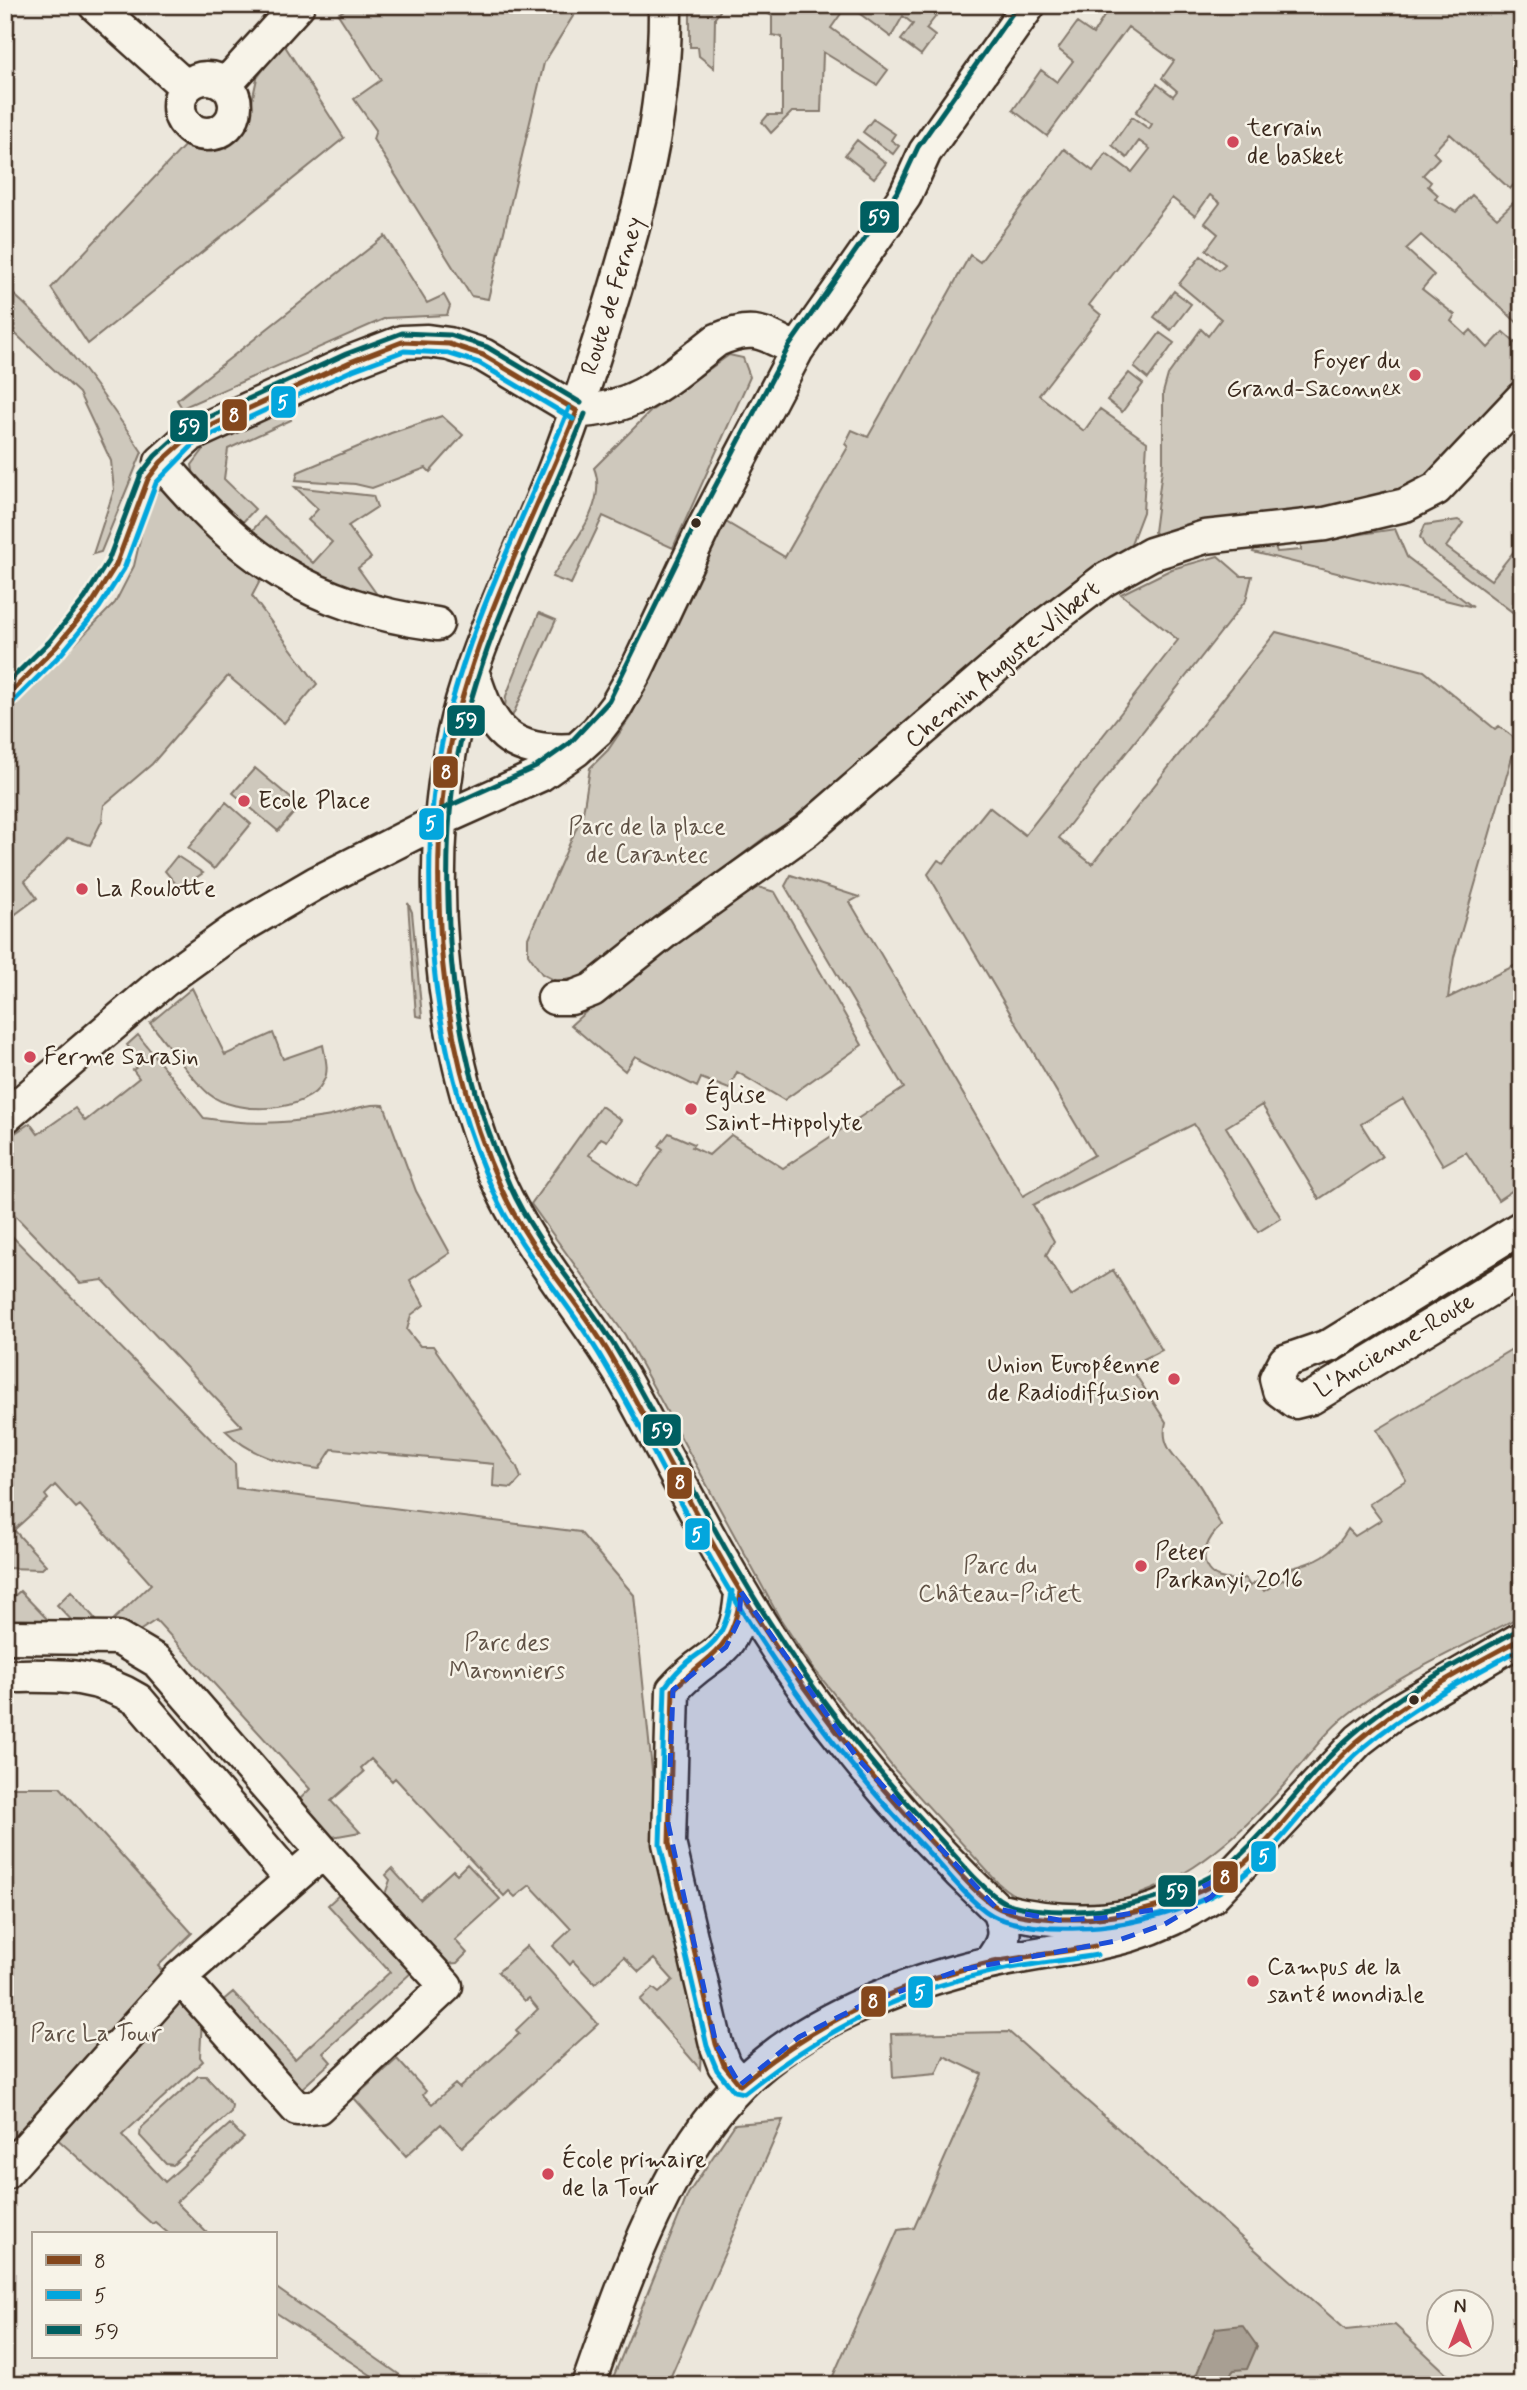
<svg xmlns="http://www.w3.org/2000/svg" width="1527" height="2390" font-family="Mynerve,sans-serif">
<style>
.green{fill:#cec8bc;stroke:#84796d;stroke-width:2}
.water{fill:#a89f93;stroke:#7c7064;stroke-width:2}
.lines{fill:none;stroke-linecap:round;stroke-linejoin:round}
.minor-casing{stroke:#3b2a1e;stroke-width:37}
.minor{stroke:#f7f3e8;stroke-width:32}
.bus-1-casing{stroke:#f7f3e8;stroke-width:10}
.bus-2-casing{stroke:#f7f3e8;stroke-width:10}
.bus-3-casing{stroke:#f7f3e8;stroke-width:10}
.bus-1{stroke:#84471c;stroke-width:5}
.bus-2{stroke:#03a6dd;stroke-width:5}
.bus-3{stroke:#005f61;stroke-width:5}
.marked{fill:#1d4ed8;fill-opacity:0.2;stroke:#1d4ed8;stroke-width:5;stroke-dasharray:14 9;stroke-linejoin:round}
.poi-dot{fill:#d1495b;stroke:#f7f3e8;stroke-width:2.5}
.bus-dot{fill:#3b2a1e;stroke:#f7f3e8;stroke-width:2.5}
.labels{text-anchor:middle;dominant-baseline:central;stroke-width:5;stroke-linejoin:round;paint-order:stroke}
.poi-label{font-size:24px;fill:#3b2a1e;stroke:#f7f3e8;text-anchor:start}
.street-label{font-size:24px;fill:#3b2a1e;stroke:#f7f3e8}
.park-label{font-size:24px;fill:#605246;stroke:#f7f3e8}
.line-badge{stroke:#f7f3e8;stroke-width:2.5}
.badge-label{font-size:19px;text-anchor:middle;font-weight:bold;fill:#fff}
</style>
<rect width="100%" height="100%" fill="#ece7dc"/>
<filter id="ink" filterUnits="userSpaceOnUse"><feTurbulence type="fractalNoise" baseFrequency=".0143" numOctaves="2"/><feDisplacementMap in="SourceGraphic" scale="14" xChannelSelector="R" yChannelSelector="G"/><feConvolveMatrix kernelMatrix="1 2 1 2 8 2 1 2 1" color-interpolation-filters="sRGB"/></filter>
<g filter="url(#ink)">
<path class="green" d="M341 5H580L544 63 488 299 471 296 373 139 376 130 354 99 381 80 338 14 344 10Z
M690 5H716L720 11 715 18 714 68 699 56 698 47H690Z
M753 5H847L831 28 888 70 877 85 823 52 821 112H792L771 133 762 122 768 115H782V37L772 35V16Z
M848 5H920L936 16 926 29 935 36 921 55 901 40 913 24 903 16 891 37Z
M1111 5H1522V175L1510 189 1450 134 1433 152 1439 158 1423 175 1431 182 1428 186 1438 195 1435 199 1456 212 1472 195 1497 218 1513 203 1522 202V327L1421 235 1406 249 1434 275 1422 289 1455 315 1451 321 1466 335 1471 330 1488 348 1503 332 1522 349V382C1500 405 1462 454 1437 471 1374 514 1236 525 1159 537L1154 532 1163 462V393L1168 375 1201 329 1208 336 1221 319 1179 284 1201 256 1219 270 1225 264 1206 250 1218 234 1205 223 1220 203 1210 195 1195 216 1172 198 1089 305 1101 315 1039 395 1084 431 1100 409 1147 442 1143 512 1130 546 1097 568 805 813 768 835 580 978 556 981 542 974 528 954V938L583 813 590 768 608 750 631 716 724 521 785 557 848 447 845 444 852 430 868 437 970 255 980 262 1064 149 1093 171 1106 153 1132 172 1150 149 1139 141 1127 158 1112 145 1132 117 1149 129 1152 124 1136 112 1157 84 1173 96 1177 91 1162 78 1174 61 1128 27 1047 136 1013 110 1041 70 1057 82 1073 61 1058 49 1077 23 1093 34Z
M283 43 344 138 88 344 51 288 184 146 204 151 222 149 246 129 257 78Z
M873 119 895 134 891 140 899 146 893 154 863 132Z
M857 140 886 163 874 178 845 155Z
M385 236 427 303 444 295 450 306 447 315 386 318 182 408 177 400Z
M5 287C61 333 102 392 142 452L101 552 93 554 114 490 111 461 79 393 5 324Z
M1174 291 1191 304 1171 330 1154 317Z
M1160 333 1174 343 1148 379 1134 367Z
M729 355 743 358 750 377 673 548 603 516 571 584 552 577C570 547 609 504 594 468L651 411Z
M1129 373 1143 384 1122 412 1107 400Z
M286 410 291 420 228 449 224 479 255 509 240 525 195 481 192 465 207 445Z
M442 416 463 435 430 472 426 468 372 488 355 484 296 480 298 472 391 433Z
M295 487 373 496 377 507 348 526 371 558 358 568 378 596 318 583 250 533 264 517 313 563 332 542 308 520 318 509Z
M164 488 262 577 252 596 317 684 284 723 228 676 152 764 104 805 102 821 90 845 68 838 25 881 37 898 5 922V715L115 603 134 566 145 518 158 490Z
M1458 520 1463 523 1446 547 1491 580 1514 551 1517 553 1522 547V604L1515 614 1425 546 1420 537 1425 525Z
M1395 529 1407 557 1473 607 1253 552 1255 548 1275 546 1277 552 1301 550V543Z
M1218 556 1241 576H1252L1246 600 1059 838 1092 864 1276 632 1424 671 1495 729 1499 726 1517 740 1454 957 1448 998 1522 962 1515 1002 1517 1041 1522 1064V1184L1498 1200 1466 1152 1443 1165 1403 1099 1361 1124 1382 1157 1319 1199 1262 1105 1226 1127 1281 1218 1258 1232 1194 1124 1033 1205 1054 1241 1046 1255 1071 1296 1113 1270 1162 1350 1130 1366 1166 1422C1159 1448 1179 1460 1194 1478 1205 1491 1213 1510 1221 1526 1192 1553 1202 1587 1245 1578L1250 1586 1258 1581 1264 1591 1291 1575 1288 1569C1316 1562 1334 1554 1348 1529L1355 1536 1381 1520 1369 1504 1406 1480 1377 1430 1522 1343V1615C1467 1646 1396 1675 1347 1715 1323 1734 1304 1762 1284 1785 1229 1848 1166 1900 1081 1907 1050 1909 1021 1905 998 1883L894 1769 813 1668 779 1617 625 1335 531 1204 601 1106 621 1120 607 1141 601 1138 589 1155 637 1186 663 1149 659 1146 669 1133 694 1144 692 1147 709 1155 731 1135 783 1168 904 1088 785 886 791 875 859 897 850 902 1023 1196 1094 1155 928 874 938 860 944 863 989 807 1025 835 1178 640 1121 594 1172 569Z
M539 613 556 620 511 719 505 708 506 696Z
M255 768 300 806 278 831 233 793Z
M226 802 251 824 214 869 188 848Z
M177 856 203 873 180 889 165 871Z
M758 887 775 892 862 1045 784 1100 737 1072 729 1089 701 1078 697 1087 635 1056 625 1071 571 1025C628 973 690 924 758 887Z
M408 903 412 912 422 1017 416 1016Z
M192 988 225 1055 273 1033 283 1059 323 1045C325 1057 330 1071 323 1082 307 1114 234 1115 209 1094 187 1075 169 1045 150 1023Z
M138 1035 204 1118C249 1125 280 1124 325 1117 346 1114 361 1103 384 1105L416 1191 450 1253 410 1280 424 1305 411 1315 407 1330 420 1346H433L517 1467 521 1478 512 1488 493 1486 494 1464 332 1449 319 1469C283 1464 251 1456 225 1430L242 1426 103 1280 80 1283 5 1205V1140L30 1123 38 1134 75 1108 85 1121 139 1078 133 1070 141 1064 127 1045Z
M5 1229 235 1464 236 1488 580 1532 634 1595 660 1848 702 2030 700 2069 640 2000 653 1988 659 1993 673 1980 654 1959 639 1972 624 1957 595 1984 573 1961 570 1965 553 1946 571 1929 530 1885 515 1897 509 1891 504 1896 395 1778 392 1781 371 1759 361 1768 364 1772 331 1801 360 1832 327 1838 296 1803 310 1789 156 1620 133 1635 110 1623 151 1584 80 1505 76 1508 55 1485 45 1495 48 1499 14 1530 46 1565 42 1569 5 1568Z
M20 1591 51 1623 5 1626V1604Z
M71 1591 103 1628 78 1627 57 1605Z
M5 1787H60L192 1933 158 1966 202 2017 200 2057 203 2061 122 2135 165 2182 230 2124 244 2138 176 2202 208 2234H169L155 2222 152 2224 54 2136 5 2163Z
M467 1864 500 1899 455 1940 467 1953 457 1963 446 1964 383 1900 390 1880 386 1875 392 1869 420 1900 453 1870 457 1874Z
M340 1894 412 1972 323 2053 331 2062 300 2090 221 2002 233 1992 295 2059 390 1972 328 1905Z
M527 1946 598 2024 462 2147 441 2124 406 2156 354 2098 397 2059 426 2091 423 2095 432 2104 455 2084 459 2088 519 2034 516 2030 538 2009 529 1998 525 2001 498 1972Z
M1009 2032 1346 2330 1395 2325 1459 2385H829L898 2230 914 2228 982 2074 944 2056 936 2074 893 2078 891 2034Z
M198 2076H206L232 2105 231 2112 173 2165 166 2164 140 2136 141 2128Z
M783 2120 667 2385H610L688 2194 735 2124Z
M275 2287 414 2385H386L275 2312Z"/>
<path class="water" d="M1242 2325 1257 2346 1247 2369 1234 2370 1221 2385H1192L1216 2328Z"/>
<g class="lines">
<g class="minor-casing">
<path id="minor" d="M95 5 186 87
M665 5C666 117 640 210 607 316 588 376 569 436 544 495 516 564 483 630 462 701 419 847 437 1063 506 1198 541 1267 595 1325 632 1394 667 1458 701 1525 739 1588 808 1706 898 1816 997 1909 1008 1932 1005 1943 989 1963
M179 106a28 28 0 1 1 56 0a28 28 0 1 1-56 0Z
M226 84 298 5
M577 411C639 410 670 376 717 340 754 324 763 333 797 350
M437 624C309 606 243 559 161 462L191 435 350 362 402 342 427 341 449 344 483 355 577 411
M472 670C491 732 508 754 576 750
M554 998H571L592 990 666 931 807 830 1038 630 1104 580 1151 554 1205 537 1325 524 1405 505 1436 489 1522 398
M5 1117 164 981 232 932 316 883 442 819 540 775 576 750 597 731 616 706 636 671 704 527 797 350 905 196 925 152 1029 5
M1522 1227 1331 1345 1285 1361 1276 1378 1279 1390 1295 1402 1311 1398 1522 1270
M5 1637 118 1638 157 1661 323 1852 446 1986 318 2107 297 2109 180 1977
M5 1676C56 1676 93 1672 138 1700L291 1879
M997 1909C1050 1923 1116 1927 1167 1904
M740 2085 724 2065 716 2044 669 1843 673 1690C712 1645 736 1662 741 1592
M5 2173 180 1977 323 1852
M588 2385C623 2286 664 2160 741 2084 806 2020 897 1985 985 1964 1072 1944 1132 1949 1211 1897L1359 1740 1394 1713 1522 1638"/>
</g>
<use href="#minor" class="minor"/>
<g class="bus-1-casing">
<path id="bus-1" d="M577 411C531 525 470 637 448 759 437 819 437 882 441 944 447 1028 468 1114 502 1190 529 1250 577 1299 610 1355 655 1432 693 1513 739 1589 795 1681 861 1769 936 1847 952 1865 981 1902 1003 1910 1023 1918 1050 1919 1071 1919 1121 1920 1196 1901 1236 1870 1279 1836 1312 1781 1355 1743 1405 1700 1464 1669 1522 1638
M5 698 56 647 92 603 116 565 148 479 161 462 191 435 350 362 402 342 449 344 483 355 577 411
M741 1592C733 1653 711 1651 673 1690L669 1843 716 2044 724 2065 740 2085C813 2024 895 1984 989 1963 1024 1956 1060 1953 1095 1946"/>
</g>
<g class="bus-2-casing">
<path id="bus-2" d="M569 408C523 522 461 635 439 758 428 819 428 882 432 944 438 1029 459 1115 494 1193 521 1253 569 1302 602 1359 648 1436 685 1518 732 1595 788 1687 855 1776 930 1854 947 1872 976 1910 998 1918 1022 1927 1053 1929 1079 1928 1128 1927 1205 1908 1244 1875 1288 1838 1319 1786 1364 1747 1411 1707 1467 1678 1522 1648
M11 704 62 653 99 608 124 569 156 483 196 442 353 370 404 351 447 353 479 363 573 419
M732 1591C724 1660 696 1641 665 1687L660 1844 707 2046 717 2070 734 2091 744 2093C822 2032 894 1993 991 1972 1026 1964 1062 1961 1097 1955"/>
</g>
<g class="bus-3-casing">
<path id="bus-3" d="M585 414C540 527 480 638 457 759 446 819 446 881 450 942 455 1025 476 1110 510 1186 537 1246 584 1294 617 1350 660 1422 696 1499 739 1572 794 1667 863 1758 939 1838 955 1855 984 1892 1004 1902 1023 1910 1052 1911 1072 1911 1120 1911 1198 1892 1235 1860 1278 1822 1309 1772 1353 1734 1402 1691 1461 1661 1518 1630
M5 685 50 641 85 598 108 561 141 474 155 456 187 427 346 354 402 333 450 335 487 347 581 403
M438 811 536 767 570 743 609 701 696 523 789 346 897 192 918 147 1018 5"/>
</g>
<use href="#bus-1" class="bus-1"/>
<use href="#bus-2" class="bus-2"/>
<use href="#bus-3" class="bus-3"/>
</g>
</g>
<path class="marked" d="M741 1592 858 1759 997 1909 1059 1920 1102 1918 1157 1909 1237 1870 1211 1897 1165 1924 1116 1941 960 1970 864 2004 799 2037 740 2085 716 2044 668 1823 673 1690 726 1647 739 1620Z"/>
<g class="poi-dot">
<circle cx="1233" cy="142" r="7"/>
<circle cx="1415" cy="375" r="7"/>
<circle cx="244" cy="801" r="7"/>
<circle cx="82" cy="889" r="7"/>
<circle cx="30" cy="1057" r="7"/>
<circle cx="691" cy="1109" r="7"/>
<circle cx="1174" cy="1379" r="7"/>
<circle cx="1141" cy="1566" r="7"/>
<circle cx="1253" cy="1981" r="7"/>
<circle cx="548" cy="2174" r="7"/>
</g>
<g class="bus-dot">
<circle cx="696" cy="523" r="6"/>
<circle cx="1414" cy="1700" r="6"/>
</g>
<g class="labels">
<g class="poi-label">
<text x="1247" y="128">terrain<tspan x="1247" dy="28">de basket</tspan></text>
<text x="1401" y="361" text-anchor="end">Foyer du<tspan x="1401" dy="28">Grand-Saconnex</tspan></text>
<text x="258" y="801">Ecole Place</text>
<text x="96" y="889">La Roulotte</text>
<text x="44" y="1057">Ferme Sarasin</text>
<text x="705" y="1095">Église<tspan x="705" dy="28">Saint-Hippolyte</tspan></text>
<text x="1160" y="1365" text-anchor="end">Union Européenne<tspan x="1160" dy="28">de Radiodiffusion</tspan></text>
<text x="1155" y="1552">Peter<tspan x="1155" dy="28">Parkanyi, 2016</tspan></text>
<text x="1267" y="1967">Campus de la<tspan x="1267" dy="28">santé mondiale</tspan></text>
<text x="562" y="2160">École primaire<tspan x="562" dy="28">de la Tour</tspan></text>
</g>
<g class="street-label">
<text transform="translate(613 296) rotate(-73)">Route de Ferney</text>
<text transform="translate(1003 665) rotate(-40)">Chemin Auguste-Vilbert</text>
<text transform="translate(1395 1346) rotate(-31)">L'Ancienne-Route</text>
</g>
<g class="park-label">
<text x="647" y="827">Parc de la place<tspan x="647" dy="28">de Carantec</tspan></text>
<text x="1000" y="1566">Parc du<tspan x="1000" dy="28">Château-Pictet</tspan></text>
<text x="507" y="1643">Parc des<tspan x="507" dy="28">Maronniers</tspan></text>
<text x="96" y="2034">Parc La Tour</text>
</g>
</g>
<g class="line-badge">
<rect x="859" y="200" width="41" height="34" rx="7" fill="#005f61"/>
<rect x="270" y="385" width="27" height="34" rx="7" fill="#03a6dd"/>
<rect x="221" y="398" width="27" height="34" rx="7" fill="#84471c"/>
<rect x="169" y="409" width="40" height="34" rx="7" fill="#005f61"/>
<rect x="446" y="704" width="40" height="33" rx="7" fill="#005f61"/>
<rect x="432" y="755" width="27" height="34" rx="7" fill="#84471c"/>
<rect x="418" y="807" width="27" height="34" rx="7" fill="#03a6dd"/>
<rect x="642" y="1413" width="40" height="34" rx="7" fill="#005f61"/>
<rect x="666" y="1466" width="27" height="34" rx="7" fill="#84471c"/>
<rect x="684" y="1517" width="27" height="34" rx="7" fill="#03a6dd"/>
<rect x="1250" y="1840" width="27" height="33" rx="7" fill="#03a6dd"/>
<rect x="1212" y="1860" width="27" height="34" rx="7" fill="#84471c"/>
<rect x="1157" y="1874" width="40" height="34" rx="7" fill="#005f61"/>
<rect x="907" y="1975" width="27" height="34" rx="7" fill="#03a6dd"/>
<rect x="860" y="1985" width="27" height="33" rx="7" fill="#84471c"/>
</g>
<g class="badge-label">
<text x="879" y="224">59</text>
<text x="283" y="409">5</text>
<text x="234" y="422">8</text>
<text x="189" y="433">59</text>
<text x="466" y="727">59</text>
<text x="446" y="779">8</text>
<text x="431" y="830">5</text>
<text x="662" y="1437">59</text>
<text x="680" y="1489">8</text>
<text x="697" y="1541">5</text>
<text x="1264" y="1863">5</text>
<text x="1225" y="1884">8</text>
<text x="1177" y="1898">59</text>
<text x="920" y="1999">5</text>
<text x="873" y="2008">8</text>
</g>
<rect width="1527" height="2390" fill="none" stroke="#f7f3e8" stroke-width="28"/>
<rect x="14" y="14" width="1499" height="2362" fill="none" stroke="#3b2a1e" stroke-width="2.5" filter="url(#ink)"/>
<rect x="32" y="2232" width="245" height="126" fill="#f7f3e8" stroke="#aca397" stroke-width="2"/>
<rect x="46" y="2255" width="35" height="10" fill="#84471c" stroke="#aca397" stroke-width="2"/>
<text x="94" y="2268" font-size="21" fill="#3b2a1e">8</text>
<rect x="46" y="2290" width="35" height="10" fill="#03a6dd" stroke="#aca397" stroke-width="2"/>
<text x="94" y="2302" font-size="21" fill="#3b2a1e">5</text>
<rect x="46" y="2325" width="35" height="10" fill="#005f61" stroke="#aca397" stroke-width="2"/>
<text x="94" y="2338" font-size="21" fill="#3b2a1e">59</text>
<g transform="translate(1460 2323)"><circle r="33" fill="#f7f3e8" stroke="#aca397" stroke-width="2"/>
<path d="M0-5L12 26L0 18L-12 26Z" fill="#d1495b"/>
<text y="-10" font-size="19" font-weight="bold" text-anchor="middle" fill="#3b2a1e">N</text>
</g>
</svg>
